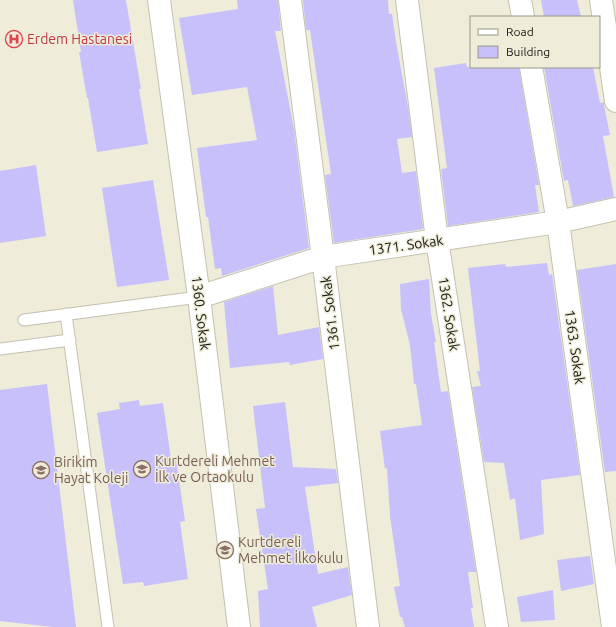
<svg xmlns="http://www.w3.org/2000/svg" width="616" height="627" font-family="Ubuntu,sans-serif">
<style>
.building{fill:#c7c0fa}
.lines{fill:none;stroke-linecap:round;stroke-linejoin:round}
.lane-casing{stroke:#c4c1b0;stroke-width:13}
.street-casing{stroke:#c4c1b0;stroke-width:24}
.lane{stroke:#fff;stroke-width:11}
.street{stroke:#fff;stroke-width:22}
.labels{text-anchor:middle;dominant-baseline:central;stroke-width:3;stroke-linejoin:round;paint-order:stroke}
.health-label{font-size:14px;fill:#be3a42;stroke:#efecda;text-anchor:start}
.street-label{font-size:14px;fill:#181711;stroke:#efecda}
.education-label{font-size:14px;fill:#785e54;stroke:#efecda;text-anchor:start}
</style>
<rect width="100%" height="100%" fill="#efecda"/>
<path class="building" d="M73 0H126L141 89H139L148 144 97 152 88 98H87L79 52H81Z
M237 0H278L281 31H275L294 129 309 248 222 276 221 268 215 269 208 217H206L197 148 257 140 247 87 192 95 179 18 238 9Z
M303 0H388L389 14H392L396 42 408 107 412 137 397 139 402 173 416 171 423 229 334 243 325 175 331 174 310 30H306Z
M541 0H577L581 17H544Z
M466 63 467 67H519L539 185H535L539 212 448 226 441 169 447 168 434 68Z
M544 67H593L600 103 604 102V105L610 135 603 136 614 197 573 206 568 180 564 181Z
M36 165 46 236 0 243V171Z
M153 180 169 280 117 287 102 188Z
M547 263 549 275 552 274 580 475 541 480 544 534 520 540 515 498 510 500 504 463 484 462 472 387 481 386 477 371H480L468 268 505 264 506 267Z
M616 264V471L605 472 577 270Z
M429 279 431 314 436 342H434L441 392 448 391 476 572H468L473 608H471L474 627H405L402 617H400L394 587 400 586 390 516 387 468 385 469 380 431 422 425 416 384H414L410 345 401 309 400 284Z
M273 286 278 335 319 327 323 359 290 365 289 362 230 368 224 302Z
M47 384 76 627H53L0 621V390Z
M139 400 140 406 163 403 171 459H176L185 521 180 522 188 579 144 586 143 582 123 584 97 413 120 409 119 403Z
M285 402 293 467 336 469 338 483 305 487 318 574 348 567 352 595 312 607 317 627H260L258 591 268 589 256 509 265 508 253 406Z
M590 556 594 584 561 591 557 560Z
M553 590 555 620 521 622 517 597Z"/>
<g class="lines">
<g class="lane-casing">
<path id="lane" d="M66 314 108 627
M24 320 199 297
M0 349 70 340"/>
</g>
<g class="street-casing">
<path id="street" d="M159 0 199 297 239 627
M290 0 323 257 368 627
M407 0 437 240 497 627
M520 0 523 17
M601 0 616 101
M531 67 558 222 613 627
M199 297 323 257 558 222 616 209"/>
</g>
<use href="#lane" class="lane"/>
<use href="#street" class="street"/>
</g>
<defs>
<g id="hospital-ring" transform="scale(0.9)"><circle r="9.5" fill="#efecda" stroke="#e0444e" stroke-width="1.5"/><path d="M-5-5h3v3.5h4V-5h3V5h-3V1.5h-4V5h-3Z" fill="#e0444e"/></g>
<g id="school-ring" transform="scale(0.9)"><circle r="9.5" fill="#efecda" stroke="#8d6e63" stroke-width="1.5"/><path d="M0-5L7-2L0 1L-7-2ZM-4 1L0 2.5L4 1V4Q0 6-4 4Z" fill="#8d6e63"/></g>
</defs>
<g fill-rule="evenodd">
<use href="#hospital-ring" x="14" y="39"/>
<use href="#school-ring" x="142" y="469"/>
<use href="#school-ring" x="41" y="470"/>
<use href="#school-ring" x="225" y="550"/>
</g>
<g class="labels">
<g class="health-label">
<text x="27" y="39">Erdem Hastanesi</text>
</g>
<g class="street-label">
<text transform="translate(406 245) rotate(-8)">1371. Sokak</text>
<text transform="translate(201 313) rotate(83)">1360. Sokak</text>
<text transform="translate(330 313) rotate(-97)">1361. Sokak</text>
<text transform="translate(449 314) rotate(81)">1362. Sokak</text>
<text transform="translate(575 347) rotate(82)">1363. Sokak</text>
</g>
<g class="education-label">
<text x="155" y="461">Kurtdereli Mehmet<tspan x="155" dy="16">İlk ve Ortaokulu</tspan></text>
<text x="54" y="462">Birikim<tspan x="54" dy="16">Hayat Koleji</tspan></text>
<text x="238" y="542">Kurtdereli<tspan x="238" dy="16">Mehmet İlkokulu</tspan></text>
</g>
</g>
<rect x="470" y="16" width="130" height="52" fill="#efecda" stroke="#99978a"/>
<rect x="478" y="29" width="20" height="6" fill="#ffffff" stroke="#99978a"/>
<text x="506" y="36" font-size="12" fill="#181711">Road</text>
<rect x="478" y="46" width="20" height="12" fill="#c7c0fa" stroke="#99978a"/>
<text x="506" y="56" font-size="12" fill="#181711">Building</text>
</svg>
